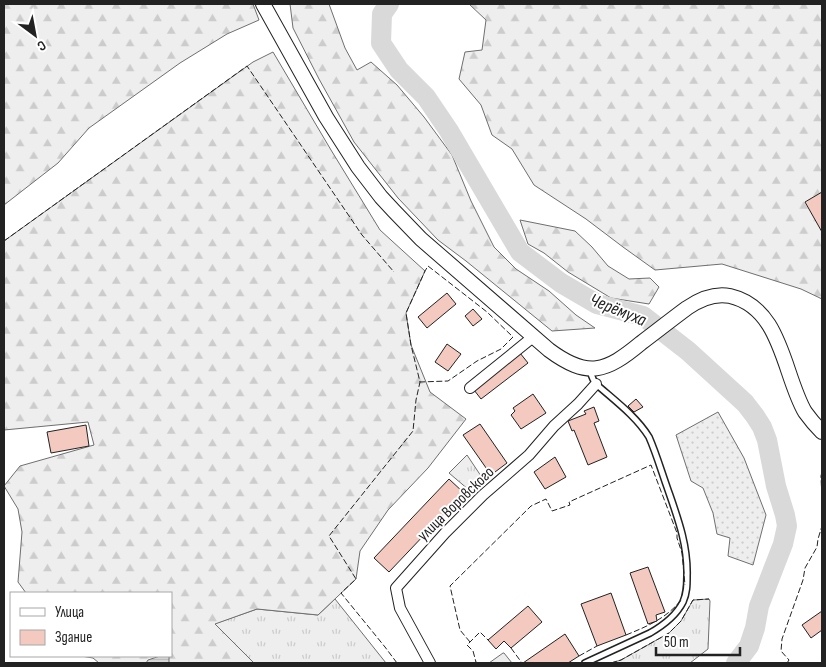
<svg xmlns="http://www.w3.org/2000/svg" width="826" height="667" font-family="'Sofia Sans Condensed',sans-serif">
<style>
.grass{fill:url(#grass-tufts);stroke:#6f6f6f}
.forest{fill:url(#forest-firs);stroke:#6f6f6f}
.garden{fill:url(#garden-dots);stroke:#6f6f6f}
.parking{fill:#ededed;stroke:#6f6f6f}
.water{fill:url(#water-rules);stroke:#6f6f6f}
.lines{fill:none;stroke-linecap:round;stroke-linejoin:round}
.river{stroke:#d9d9d9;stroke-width:20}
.building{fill:#f3c9c0;stroke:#222}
.lane-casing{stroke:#222;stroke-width:8}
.street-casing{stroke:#222;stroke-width:12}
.secondary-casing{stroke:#222;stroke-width:16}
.lane{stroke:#fff;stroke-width:5}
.street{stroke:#fff;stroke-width:10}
.secondary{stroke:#fff;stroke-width:14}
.fence{stroke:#222;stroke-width:1;stroke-dasharray:6 2.5;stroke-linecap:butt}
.labels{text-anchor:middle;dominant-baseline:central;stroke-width:4;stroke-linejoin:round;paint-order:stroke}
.street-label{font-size:16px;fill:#222;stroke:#fff}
.water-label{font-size:18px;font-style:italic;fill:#222;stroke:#fff}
</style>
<defs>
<pattern id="grass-tufts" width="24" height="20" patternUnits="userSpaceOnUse" patternTransform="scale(1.25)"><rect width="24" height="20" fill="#eee"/><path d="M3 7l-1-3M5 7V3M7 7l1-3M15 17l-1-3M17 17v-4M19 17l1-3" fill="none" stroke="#ccc"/></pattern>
<pattern id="forest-firs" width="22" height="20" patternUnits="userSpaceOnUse" patternTransform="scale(1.25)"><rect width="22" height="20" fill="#eee"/><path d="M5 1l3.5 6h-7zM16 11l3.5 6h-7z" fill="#ccc"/></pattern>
<pattern id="garden-dots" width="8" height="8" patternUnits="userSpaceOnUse" patternTransform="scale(1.25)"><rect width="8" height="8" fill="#eee"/><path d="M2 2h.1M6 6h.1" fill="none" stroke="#ccc" stroke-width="1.8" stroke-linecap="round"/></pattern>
<pattern id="water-rules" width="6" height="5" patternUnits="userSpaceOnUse" patternTransform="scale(1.25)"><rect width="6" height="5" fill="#d9d9d9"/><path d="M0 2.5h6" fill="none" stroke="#bababa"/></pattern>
</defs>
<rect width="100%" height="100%" fill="#fff"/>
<path class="grass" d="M467 455 483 479 469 490 449 473Z
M335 599 386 663H254L214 624 257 609 318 615Z
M709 599 710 601 708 649 690 663H611L621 660 669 633 681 621 693 600Z"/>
<path class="forest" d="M4 4H253L259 20 227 34 180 63 89 128 58 163 4 205Z
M290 4H329L345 48 357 70 371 62 397 85 424 117 452 155 471 201 494 247 516 269 549 291 576 315 595 328 552 331 466 261 438 240 398 198 354 142 319 79 293 28Z
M469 4H822V299L801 289 722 264 655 270 623 247 586 219 534 185 512 149 492 135 481 105 459 79 465 52 482 50 486 20Z
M273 52 331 150 380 230 425 271 406 313 411 345 430 392 466 419 428 468 388 510 360 551 356 579 318 615 257 609 215 624 254 663H99L93 658 81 656H171V593H26L18 582 22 532 18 509 4 486 20 466 94 445 88 422 4 430V241L253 62Z
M520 220 575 231 592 247 608 266 629 279 650 278 659 287 649 304 611 298 568 272 544 253 528 244Z"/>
<path class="garden" d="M718 412 744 458 766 515 753 565 728 556 730 538 717 534 713 513 703 488 691 481 676 435Z"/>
<path class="parking" d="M504 653 512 663H489L503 653Z"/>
<path class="water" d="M160 656H169V663H146L148 660Z"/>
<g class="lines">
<path class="river" d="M389 4 382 14 381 43 399 70 426 97 449 131 520 252 561 283 597 304 643 316 688 351 745 403 755 416 762 427 767 440 776 486 785 515 787 526 783 544 759 606 755 628 749 646 736 663"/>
</g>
<path class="building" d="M822 192V232L805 202Z
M447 293 456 304 427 328 418 317Z
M473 309 482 319 473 326 465 316Z
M447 344 461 354 448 371 435 362Z
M520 353 528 363 481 399 474 390Z
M533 394 546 413 521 429 511 415 515 411 513 408Z
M636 399 643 407 634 412 628 406Z
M594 407 599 421 594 423 607 457 588 465 574 430 572 431 568 421 586 414 584 411Z
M480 424 507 463 491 475 463 435Z
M86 425 89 446 51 453 47 432Z
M555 457 566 477 545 489 534 472Z
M449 479 464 493 389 572 374 558Z
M648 567 665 612 656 615 657 621 648 624 630 573Z
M611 593 626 635 597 646 581 604Z
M528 606 542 622 511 648 504 641 496 649 488 640Z
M822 611V630L811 638 802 625Z
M565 634 579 656 568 663H523Z"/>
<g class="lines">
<g class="lane-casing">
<path id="lane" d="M585 663 650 633C664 625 676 616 683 602 687 593 687 585 687 576 688 544 677 516 667 487 661 470 656 453 649 437 636 416 614 400 596 384L593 379 589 369"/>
</g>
<g class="street-casing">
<path id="street" d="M470 388 533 337
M430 663 400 608 396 588 445 533 483 495 529 455 554 426 578 404 596 384"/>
</g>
<g class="secondary-casing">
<path id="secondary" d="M263 4 326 117 358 167 381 197 394 211 421 239 549 350C588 379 606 372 641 343 657 331 672 319 687 308 700 299 715 293 730 296 782 308 783 374 805 412 810 419 816 426 822 432"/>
</g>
<use href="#lane" class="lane"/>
<use href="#street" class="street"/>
<use href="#secondary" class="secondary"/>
<path class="fence" d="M4 241 247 66 362 235 394 272
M822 472 821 476 822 499
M626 635C648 626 667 618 682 599
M470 642 460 630 450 586 531 506 546 499 552 511 570 505 569 502 651 465 677 533V538L682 553 685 585
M511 648 522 663
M579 656 597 646
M397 663 385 647 341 593 356 579 329 536 413 431 416 400 420 382 411 345 406 313 425 271 428 266 487 312 513 337 501 349 477 361 448 381 420 382
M473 663 476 662 473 651 467 645 480 632 488 640
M611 663 621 660 669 633 681 621 693 600 709 599
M787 663 789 660 781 651 782 639 803 580 805 568 817 547 818 539 822 526"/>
</g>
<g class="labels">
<g class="street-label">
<text transform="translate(456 504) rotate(-44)">улица Воровского</text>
</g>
<g class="water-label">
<text transform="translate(618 310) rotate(22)">Черёмуха</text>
</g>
</g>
<rect width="826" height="667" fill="none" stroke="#222222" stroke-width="10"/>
<rect x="10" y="592" width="162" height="65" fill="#ffffff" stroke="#a7a7a7"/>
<rect x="20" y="608" width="25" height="8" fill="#ffffff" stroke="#a7a7a7"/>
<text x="55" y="617" font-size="15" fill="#222222">Улица</text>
<rect x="20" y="630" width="25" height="15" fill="#f3c9c0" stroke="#a7a7a7"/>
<text x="55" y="642" font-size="15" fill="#222222">Здание</text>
<g transform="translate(35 35) rotate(148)" stroke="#ffffff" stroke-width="4" paint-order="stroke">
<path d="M0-4L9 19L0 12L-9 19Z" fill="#222222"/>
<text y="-8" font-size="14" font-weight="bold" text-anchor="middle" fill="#222222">С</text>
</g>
<path d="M656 647v8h84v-8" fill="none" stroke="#222222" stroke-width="2.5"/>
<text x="664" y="647" font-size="15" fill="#222222" stroke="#ffffff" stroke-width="4" paint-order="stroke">50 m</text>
</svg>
